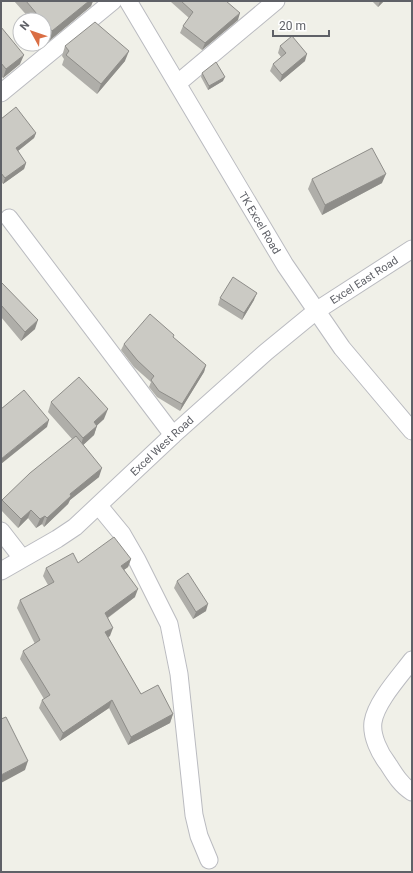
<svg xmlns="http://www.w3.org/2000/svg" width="413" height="873" font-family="Roboto,sans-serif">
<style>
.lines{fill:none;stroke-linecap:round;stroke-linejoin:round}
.minor-casing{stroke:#babbc0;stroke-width:19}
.minor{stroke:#fff;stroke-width:17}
.wall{fill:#afaea9}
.shaded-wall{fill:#8e8d89}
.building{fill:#cbcac4;stroke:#8e8d89}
.labels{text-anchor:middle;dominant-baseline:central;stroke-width:3;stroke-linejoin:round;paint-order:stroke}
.street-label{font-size:11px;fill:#5f6167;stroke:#fff}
</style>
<rect width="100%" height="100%" fill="#f0f0e8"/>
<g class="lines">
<g class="minor-casing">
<g id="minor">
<path id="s1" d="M128 1 285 265 342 348 412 431"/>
<path d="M178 83 276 1"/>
<path d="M1 93 113 1"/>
<path d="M9 218 173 435"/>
<path d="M99 506 122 534 137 560 169 624 179 674 194 815 199 836 209 860"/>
<path d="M1 531 22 558"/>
<path id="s2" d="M1 571 57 539 75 527 173 435 266 352 316 311 412 249"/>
<path d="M412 660C400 676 376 702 373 722 371 736 380 754 388 764 395 775 401 785 412 792"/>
</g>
</g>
<use href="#minor" class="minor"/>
</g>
<path class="wall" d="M14 1H93L91 6 49 41 44 36V20H31Z
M171 1H226L238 20 202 50 180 33 183 26 189 18 171 2Z
M372 1H384L378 7Z
M1 27 20 64 3 78 1 76Z
M65 46 125 61 97 94 62 65 64 59 62 56Z
M280 46 305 61 280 82 270 71 273 64 281 57 278 53Z
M202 73 223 81 208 90 201 77Z
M1 119 36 133 34 138 18 151 26 163 24 169 3 184 1 181Z
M312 179 382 183 322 215 308 189Z
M1 282 35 329 21 341 1 317Z
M220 298 254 300 242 320 218 305Z
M173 338 206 365 204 372 180 411 157 397 149 387 151 382 134 367 121 350 124 344Z
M51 402 104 419 97 425 94 435 83 445 99 477 70 500 68 504 44 527 42 524 36 528 28 518 18 528 1 510V504L2 500 72 439 48 412Z
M131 559 128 567 124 570 135 597 108 618 110 636 108 637 141 694 173 714 170 723 128 745 109 708 60 741 39 708 42 700 44 699 20 659 23 651 35 644 17 608 20 600 48 585 43 576 46 568 78 563Z
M177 581 206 611 193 619 174 588Z"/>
<path class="shaded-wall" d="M89 1H93L91 6 49 41 52 31Z
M380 1H384L378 7Z
M240 13 238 20 202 50 205 43Z
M129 51 125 61 97 94 101 84Z
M307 54 305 61 280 82 282 75Z
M24 55 20 64 3 78 6 69Z
M225 77 223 81 208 90 209 86Z
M36 133 34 138 14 154 16 148Z
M26 163 24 169 3 184 5 178Z
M386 174 382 183 322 215 325 205Z
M257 293 254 300 242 320 244 313Z
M38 320 35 329 21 341 25 332Z
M206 365 204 372 180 411 182 404Z
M108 409 104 419 90 432 94 422Z
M49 420 47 427 1 464V459Z
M97 426 94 435 80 448 83 438Z
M102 468 99 477 70 500 68 504 44 527 47 518 70 494Z
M31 510 28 518 18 528 21 519Z
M45 516 42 524 36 528 40 519Z
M131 559 128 567 118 574 121 566Z
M138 589 135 597 103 621 105 613Z
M208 604 206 611 193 619 196 612Z
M113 628 110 636 102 640 105 632Z
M112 700 109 708 60 741 63 733Z
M173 714 170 723 128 745 131 737Z
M28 761 25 770 1 783V775Z"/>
<path class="building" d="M26 1H89L52 31 44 22V20H42Z
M181 1H226L240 13 205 43 183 26 193 12Z
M95 22 129 51 101 84 66 55 69 51 65 46Z
M1 27 24 55 6 69 1 63Z
M292 36 307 54 282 75 273 64 286 53 280 46Z
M216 62 225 77 209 86 202 73Z
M16 107 36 133 16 148 26 163 5 178 1 173V119Z
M372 148 386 174 325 205 312 179Z
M233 277 257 293 244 313 220 298Z
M1 282 38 320 25 332 1 305Z
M150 314 174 335 173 337 206 365 182 404 159 391 151 380 154 376 137 360 124 344Z
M79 377 108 409 94 422 97 426 83 438 51 402Z
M24 390 49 420 1 459V409Z
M76 436 102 468 70 494 71 496 47 518 45 516 40 519 31 510 21 519 2 500 30 473Z
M114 537 131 559 121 566 138 589 105 613 113 628 105 632 141 694 158 685 173 714 131 737 112 700 63 733 42 700 50 695 23 651 40 640 20 600 54 582 46 568 73 553 78 563Z
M188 573 208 604 196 612 177 581Z
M6 717 28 761 1 775V719Z"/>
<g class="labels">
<g class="street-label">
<text stroke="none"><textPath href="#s1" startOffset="258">TK Excel Road</textPath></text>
<text stroke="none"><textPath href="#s2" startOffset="467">Excel East Road</textPath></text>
<text stroke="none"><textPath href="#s2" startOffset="205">Excel West Road</textPath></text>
</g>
</g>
<rect width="413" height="873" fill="none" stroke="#5f6167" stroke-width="4"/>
<g transform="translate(32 32) rotate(310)"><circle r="19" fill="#ffffff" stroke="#bfc0c2"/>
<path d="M0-3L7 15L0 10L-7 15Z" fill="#da6e44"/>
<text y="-6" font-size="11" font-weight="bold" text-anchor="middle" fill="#5f6167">N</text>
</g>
<path d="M273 30v6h56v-6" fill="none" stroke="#5f6167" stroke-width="2"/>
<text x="279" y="30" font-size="12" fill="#5f6167" stroke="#ffffff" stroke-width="3" paint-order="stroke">20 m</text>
</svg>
